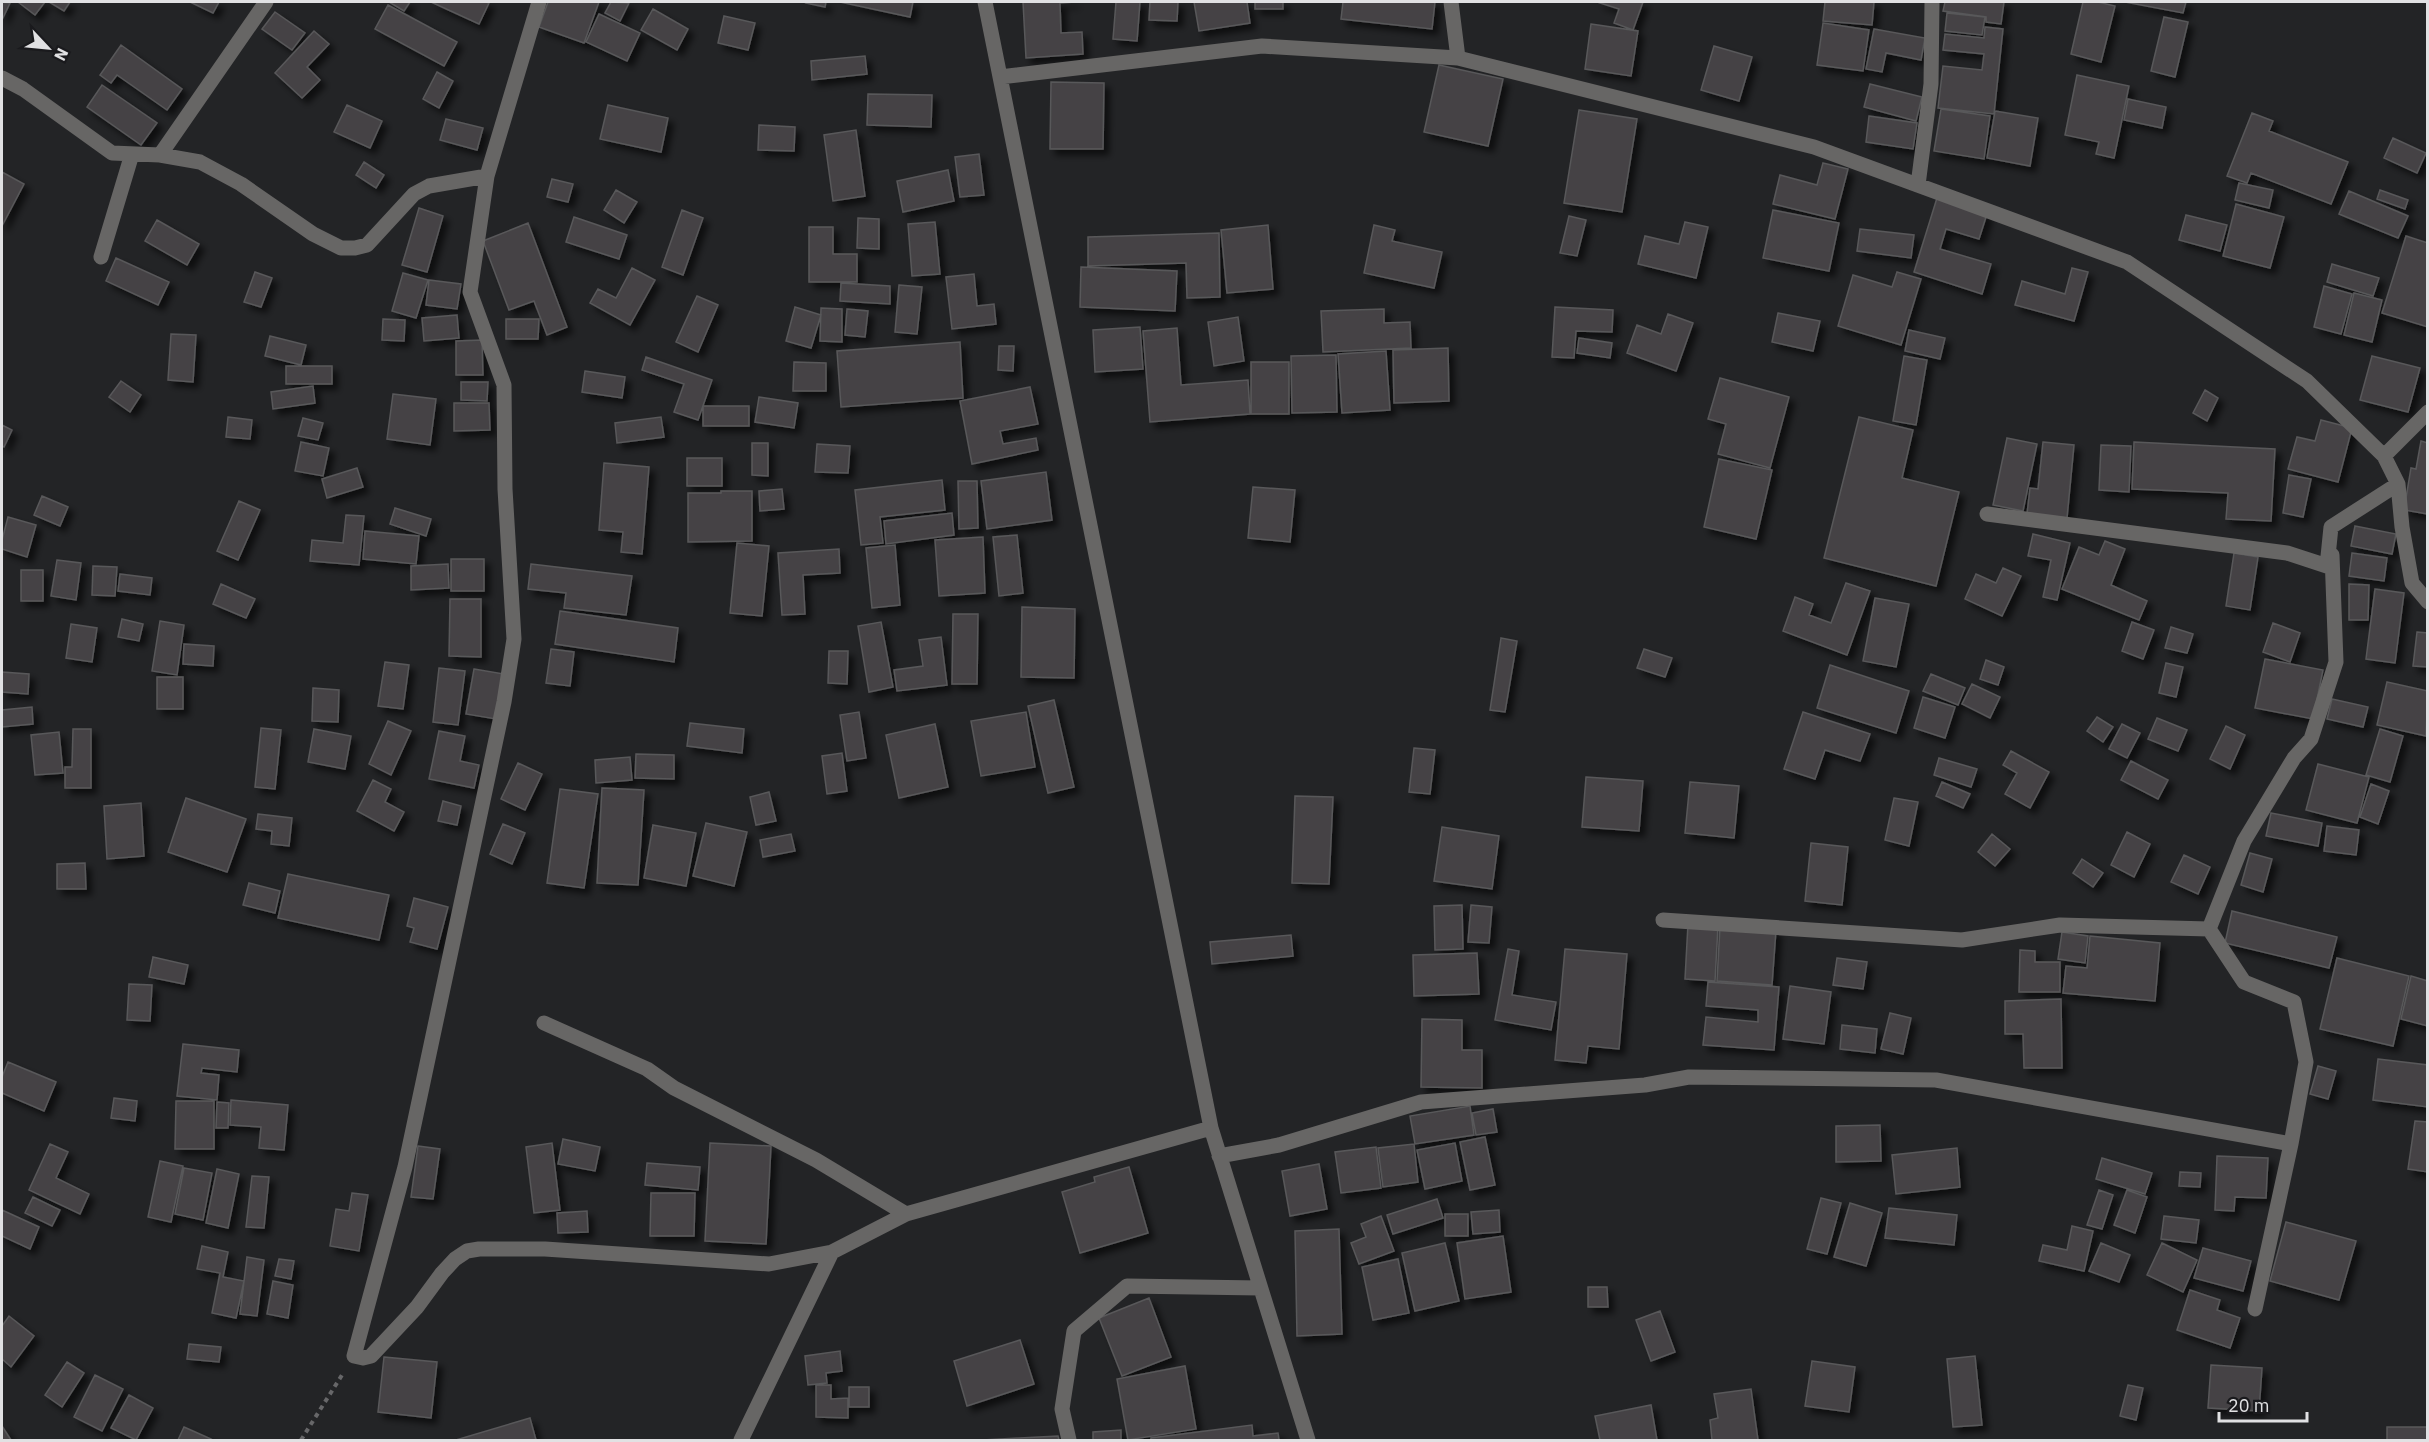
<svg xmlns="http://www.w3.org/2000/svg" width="2429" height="1442" font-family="'IBM Plex Sans',sans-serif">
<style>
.building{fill:#444345;stroke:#59585a;stroke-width:1.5;filter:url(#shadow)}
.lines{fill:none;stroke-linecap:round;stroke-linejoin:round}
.path{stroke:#676769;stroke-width:4;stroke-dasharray:4.5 4.5;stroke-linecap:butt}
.minor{stroke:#676665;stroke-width:15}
</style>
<defs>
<filter id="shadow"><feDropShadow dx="5.5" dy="5.5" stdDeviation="3" flood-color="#0009"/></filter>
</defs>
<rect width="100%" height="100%" fill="#232426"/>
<path class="building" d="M2 2 10 3 2 20Z
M18 2H45L35 15Z
M49 2H70L64 11Z
M190 2H219L213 13Z
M389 2H410L404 11Z
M431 2H486L489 3 479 24Z
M548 2H599L584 43 539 27Z
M611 2 629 3 620 21 605 13Z
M807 2H826L825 7 806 3Z
M840 2H913L910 17Z
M1023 2H1075L1060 3 1061 33 1082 32 1083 54 1026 58Z
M1116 2H1140L1137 41 1113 39Z
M1150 2H1178L1177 21 1149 20Z
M1194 2H1247L1250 23 1199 31Z
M1255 2H1283V9H1255Z
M1343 2H1435L1432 29 1341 19Z
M1597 2H1643L1633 30 1614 23 1619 9Z
M1825 2H1874L1872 25 1823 21Z
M1945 2H2004L2001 24 1986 22V17L1943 11Z
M2083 2H2098L2115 6 2101 62 2071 54Z
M2125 2H2186L2183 13Z
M388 5 457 42 444 66 375 29Z
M653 9 688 29 677 50 641 30Z
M275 12 305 33 292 50 262 29Z
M1947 13 1985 17 1982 35 1945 31Z
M599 14 640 33 627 61 586 42Z
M724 16 755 23 748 50 718 43Z
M2164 17 2188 22 2175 77 2151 71Z
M1823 23 1869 30 1863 71 1817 65Z
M1591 24 1638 31 1631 76 1585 69Z
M1985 27 2003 29 1994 114 1938 108 1943 66 1982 70 1984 54 1943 50 1945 34 1984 38Z
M1874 29 1925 38 1921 60 1886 53 1882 72 1866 69Z
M314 31 329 44 307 67 320 80 302 98 275 73Z
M121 45 182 89 167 110 117 75 111 83 100 75Z
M1714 46 1752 57 1739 101 1701 90Z
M865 56 867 74 812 80 811 61Z
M1439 65 1503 79 1488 146 1424 132Z
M437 72 453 81 439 108 423 99Z
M2077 75 2129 86 2114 158 2096 154 2099 142 2065 135Z
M1051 82 1104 83 1103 149H1050Z
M1870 84 1922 97 1916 121 1864 107Z
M102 85 157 123 141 145 87 107Z
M868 94 932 95 931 127 867 125Z
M2128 99 2166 107 2162 128 2124 120Z
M347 105 382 121 370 148 334 132Z
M608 105 668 118 661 152 600 139Z
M1941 109 1990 116 1984 159 1934 151Z
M1579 110 1637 119 1622 212 1564 203Z
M1995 111 2038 118 2030 166 1987 158Z
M2252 113 2273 121 2269 131 2348 162 2331 204 2251 173 2247 183 2227 176Z
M1869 116 1917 123 1913 149 1866 142Z
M446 119 483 128 477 150 440 140Z
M759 125 795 127 794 151 758 150Z
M856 130 865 196 833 201 824 135Z
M2393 138 2426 153 2417 173 2384 158Z
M979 154 984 195 960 197 955 157Z
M364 162 384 175 376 188 356 175Z
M1823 163 1848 169 1835 219 1773 204 1780 175 1817 185Z
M948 170 954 201 903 212 897 181Z
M2 172 24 184 2 226Z
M552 179 573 184 568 202 547 197Z
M2239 183 2273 190 2269 208 2235 200Z
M616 190 637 202 624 223 604 210Z
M2380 190 2408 200 2405 209 2377 199Z
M2349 191 2408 216 2398 238 2339 214Z
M1937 198 1987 214 1979 239 1946 229 1940 249 1991 264 1982 294 1914 272Z
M2236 204 2284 217 2270 268 2223 256Z
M419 208 443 216 427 272 402 265Z
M682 210 703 218 683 275 662 267Z
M1773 210 1839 223 1829 271 1763 258Z
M2186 215 2227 225 2220 251 2179 240Z
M1569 216 1586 220 1577 256 1560 253Z
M574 217 627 235 619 259 566 242Z
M858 218 879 219V249L857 248Z
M157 220 199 244 187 265 145 241Z
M935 222 940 274 912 276 908 224Z
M1685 222 1708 227 1696 278 1638 264 1645 236 1679 244Z
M528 223 567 327 547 335 534 301 509 310 483 241Z
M1268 225 1273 289 1227 293 1221 230Z
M1374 225 1395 230 1392 241 1442 252 1434 288 1364 273Z
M809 227H833V254H857V282H809Z
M1860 229 1914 235 1911 258 1857 251Z
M1219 233 1220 297 1187 298 1186 263 1088 266V237Z
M2406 236 2428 243V327L2382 313Z
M116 258 169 282 158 305 106 281Z
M2332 264 2379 278 2373 296 2327 282Z
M1081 267 1177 271 1175 311 1080 307Z
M632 268 655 280 630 325 590 303 598 289 616 298Z
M2072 268 2088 272 2074 321 2015 305 2022 281 2065 294Z
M255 272 272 278 261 307 244 302Z
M1897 272 1921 279 1901 345 1838 326 1853 275 1892 287Z
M403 273 428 280 416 318 392 311Z
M974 274 977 306 994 304 996 324 952 329 946 277Z
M429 280 461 284 457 309 426 305Z
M841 283 890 286V304L840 301Z
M899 285 922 287 917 334 895 332Z
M2324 286 2352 294 2341 334 2314 327Z
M2354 293 2382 300 2372 342 2344 335Z
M697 296 718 305 698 352 676 342Z
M795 307 821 315 811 348 786 341Z
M1555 307 1613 310 1612 332 1576 331 1574 358 1552 357Z
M821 308 842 309V342L820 341Z
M847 309 868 311 865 337 845 335Z
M1384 309V323L1410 322 1411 348 1323 352 1321 311Z
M1778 313 1820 321 1813 351 1772 342Z
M1668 314 1693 323 1676 371 1627 353 1637 325 1661 334Z
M457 315 459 338 424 341 422 318Z
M1238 317 1244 361 1214 366 1208 322Z
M383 319 405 320 404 341 382 340Z
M506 319H539L538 339H506Z
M1140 327 1143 369 1095 372 1093 330Z
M1177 328 1181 385 1248 380 1250 414 1150 422 1143 331Z
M1909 330 1945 338 1940 359 1905 351Z
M171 334 196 335 193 382 168 380Z
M270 336 306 345 301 365 265 356Z
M1579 338 1612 343 1610 358 1577 353Z
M482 340 483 375H456V341Z
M960 342 963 398 841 407 837 351Z
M999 346H1014L1013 371 998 370Z
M1448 348 1449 401 1394 403 1393 350Z
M1386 351 1390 410 1342 413 1338 354Z
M1336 355 1337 412 1292 413 1291 356Z
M1904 356 1927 360 1916 425 1893 421Z
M2372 356 2420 368 2408 412 2360 400Z
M646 357 712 380 698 420 674 412 684 384 642 370Z
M794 362 826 363V391H793Z
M1251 362H1289V414H1251Z
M286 366H332V384H286Z
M585 371 625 377 622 398 582 392Z
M1720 378 1789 397 1770 468 1718 454 1726 424 1708 419Z
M121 381 141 395 130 412 109 397Z
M461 382H488L487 401 461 400Z
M313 386 315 403 273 409 271 392Z
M1030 387 1038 424 1000 431 1003 444 1036 438 1038 450 972 464 960 401Z
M2205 390 2218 398 2207 421 2193 413Z
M393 394 436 399 430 445 387 439Z
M759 397 798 403 794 428 755 422Z
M454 403H489L490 430 454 431Z
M703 406H749V426H703Z
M228 417 252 420 250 439 226 437Z
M661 417 664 437 617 443 615 423Z
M1859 417 1913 430 1902 478 1959 492 1936 586 1824 558Z
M303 418 323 423 318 440 298 436Z
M2321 420 2352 428 2338 482 2288 469 2297 437 2315 441Z
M2 425 12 430 4 447 2 446Z
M2007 438 2037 444 2023 511 1993 505Z
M2421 441 2428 443V514L2404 510 2411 468 2416 469Z
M301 442 329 448 323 476 295 471Z
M2043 442 2074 445 2067 518 2027 514 2030 488 2038 489Z
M2134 442 2275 449 2271 521 2226 519 2228 493 2132 489Z
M752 443H768V476L752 475Z
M817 444 850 446 848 473 815 472Z
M2101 445 2131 446 2129 492 2099 490Z
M687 458H722V486H687Z
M1719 459 1772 470 1756 539 1704 527Z
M604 463 649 467 642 554 621 552 623 532 599 530Z
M357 468 363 487 327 498 322 479Z
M1046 472 1052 520 987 529 981 481Z
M2289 475 2311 479 2303 517 2283 513Z
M942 480 945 510 880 517 883 543 861 545 855 490Z
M958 481H977L978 528 959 529Z
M1253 487 1295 490 1290 542 1248 538Z
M782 489 784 509 760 511 759 491Z
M721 491H752V541L688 542V493H721Z
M42 496 68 507 60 526 34 515Z
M239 501 260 510 238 560 217 551Z
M395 508 431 519 426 536 390 524Z
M952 513 954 535 886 544 884 521Z
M346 515 364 516 359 565 310 561 312 540 343 543Z
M8 517 36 525 27 557 2 549V540Z
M2355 526 2396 534 2392 554 2351 546Z
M365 531 419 536 416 564 363 559Z
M2033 534 2070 543 2057 600 2043 597 2051 560 2028 556Z
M1017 535 1023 593 999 596 993 537Z
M983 537 985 593 939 596 935 540Z
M2105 541 2125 549 2111 585 2147 601 2139 620 2062 589 2079 547 2099 555Z
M737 543 769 546 762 616 730 613Z
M895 545 900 605 872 608 866 548Z
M839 549 840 573 803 575 805 614 782 615 778 553Z
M2234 553 2258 557 2250 610 2226 606Z
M2352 553 2387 558 2384 581 2349 576Z
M451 559H484V591H451Z
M57 560 81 563 76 600 51 596Z
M448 564 449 588 411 590V566Z
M531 564 632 576 626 615 564 608 566 593 528 589Z
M93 566 117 567 115 596 92 595Z
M2003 568 2021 576 2002 616 1965 599 1976 574 1996 583Z
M21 570H43V601H21Z
M120 574 152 578 150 595 118 591Z
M1846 583 1870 591 1847 655 1783 631 1795 597 1813 604 1809 615 1831 623Z
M221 584 255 599 246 618 213 604Z
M2349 584 2369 585 2368 620H2349Z
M2375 589 2404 593 2395 663 2366 659Z
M1875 598 1909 604 1896 667 1863 661Z
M450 599H481V657L449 656Z
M1022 607 1075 609 1074 678 1021 677Z
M560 611 678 628 674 662 555 644Z
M953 614H978L977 684H952Z
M122 619 143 624 139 641 118 637Z
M160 621 184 625 177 675 152 671Z
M881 622 893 687 869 692 858 626Z
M2132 622 2154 630 2143 659 2122 651Z
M2273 623 2300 633 2290 662 2263 652Z
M71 624 97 628 92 662 66 658Z
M2171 627 2193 634 2187 653 2165 648Z
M2417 632 2428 633V667L2413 666Z
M941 637 947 685 897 691 894 670 923 666 919 640Z
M1501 638 1517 641 1505 712 1490 710Z
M184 644 214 646 213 666 183 664Z
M551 649 574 652 570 686 546 683Z
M1644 649 1672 658 1665 677 1637 668Z
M829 651H848L847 684 828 683Z
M2265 659 2323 670 2313 719 2255 708Z
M1986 660 2004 667 1998 685 1980 679Z
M385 662 409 665 403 709 378 706Z
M2166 663 2183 667 2176 697 2159 693Z
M1830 665 1909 691 1896 733 1817 708Z
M439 668 465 671 458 725 433 722Z
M474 669 504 674 496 719 466 714Z
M2 672 29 674 28 694 2 692Z
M1931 674 1965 688 1958 705 1923 691Z
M157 677H183V709H157Z
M2387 682 2428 691 2426 736 2377 725Z
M1972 684 2000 697 1990 718 1962 704Z
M313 688 339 690 338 722 312 721Z
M1923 697 1955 707 1945 738 1914 728Z
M2332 699 2368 707 2363 727 2327 719Z
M1054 700 1074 787 1048 793 1028 706Z
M32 707 33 724 2 727V710Z
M859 712 866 758 847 761 840 715Z
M1026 712 1035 767 981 776 971 721Z
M1803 712 1870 734 1860 761 1825 750 1815 779 1784 769Z
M2097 717 2113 727 2103 742 2087 731Z
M2157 718 2187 730 2178 751 2148 739Z
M388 721 411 731 391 775 369 764Z
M690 723 744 729 742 753 687 746Z
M935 724 948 787 899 798 886 735Z
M2122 724 2140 733 2127 758 2109 749Z
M2226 726 2245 735 2230 769 2210 759Z
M261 728 281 730 275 789 255 787Z
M73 729H91V788H65V767H72Z
M314 729 351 736 345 769 308 762Z
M2380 729 2403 736 2390 782 2366 775Z
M439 731 465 736 460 761 479 765 474 788 429 779Z
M59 732 63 773 35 775 31 735Z
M1414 748 1435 750 1430 794 1409 792Z
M2011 751 2049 772 2030 808 2005 794 2017 773 2003 765Z
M842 753 847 791 827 794 822 756Z
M636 754 674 755V779L635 778Z
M630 757 632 780 596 783 595 760Z
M1939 758 1977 769 1971 787 1934 775Z
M2131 761 2168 780 2158 799 2121 780Z
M518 763 542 774 525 810 501 799Z
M2318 764 2369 777 2357 823 2306 810Z
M1586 777 1643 781 1639 831 1582 827Z
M373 780 391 789 385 802 404 812 394 831 357 811Z
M1690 782 1739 786 1734 838 1685 833Z
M1942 782 1970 794 1963 808 1936 796Z
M2371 784 2389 791 2378 824 2360 817Z
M602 788 644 790 638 885 597 883Z
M560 789 598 794 584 888 547 883Z
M769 792 776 821 756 825 750 797Z
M1295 796 1333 797 1329 884 1292 883Z
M186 798 246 819 227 872 168 852Z
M1894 798 1918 802 1909 846 1885 840Z
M443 801 461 806 457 825 438 821Z
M141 803 144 856 107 859 104 806Z
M2271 813 2322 823 2318 846 2266 836Z
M258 814 292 818 289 846 271 844 272 831 256 829Z
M706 823 747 832 734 886 693 876Z
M503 824 525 833 512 864 490 854Z
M653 825 696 833 686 886 644 878Z
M2327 826 2359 830 2356 855 2324 851Z
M1442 827 1499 836 1492 889 1434 881Z
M2127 832 2150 844 2134 877 2111 865Z
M791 834 795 851 763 857 760 840Z
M1992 834 2010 849 1995 866 1978 852Z
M1811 843 1848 847 1842 905 1805 901Z
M2250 853 2272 859 2263 892 2241 885Z
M2184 855 2210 867 2198 894 2171 882Z
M2082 859 2103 873 2093 887 2073 873Z
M85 863 86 889H57V864Z
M288 874 389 895 379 940 278 918Z
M249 883 280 891 275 913 243 905Z
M414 898 448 907 437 949 410 942 414 928 407 926Z
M1462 905 1463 949 1435 950 1434 906Z
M1471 905 1492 907 1489 943 1468 942Z
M2232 911 2337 937 2329 968 2225 943Z
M1688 924 1718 926 1715 981 1685 979Z
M1720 926 1776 930 1772 985 1717 981Z
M2062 932 2088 936 2085 963 2058 959Z
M1291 935 1293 956 1212 964 1210 942Z
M2090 936 2160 943 2155 1001 2063 993 2066 966 2087 968Z
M1508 949 1519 951 1512 995 1556 1002 1551 1030 1495 1020Z
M1565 949 1627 954 1619 1049 1588 1046 1586 1063 1555 1060Z
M2020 950 2035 951V962H2060V992H2019Z
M1477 953 1479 994 1414 996 1413 955Z
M153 957 188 965 184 984 149 977Z
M1837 958 1867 962 1863 989 1833 985Z
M2337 958 2409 976 2393 1046 2320 1029Z
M2411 976 2428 981V1026L2401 1019Z
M1708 982 1779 987 1774 1050 1703 1045 1706 1017 1758 1022V1010L1706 1006Z
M129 984 152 985 150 1021 127 1020Z
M1790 986 1831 992 1824 1044 1783 1039Z
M2061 999 2062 1068H2024L2023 1034H2005V1001Z
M1890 1013 1911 1018 1903 1054 1881 1049Z
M1422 1019 1462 1020V1050H1482V1088L1421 1087Z
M1842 1025 1877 1029 1875 1053 1840 1049Z
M183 1044 239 1050 237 1072 202 1068 201 1073 219 1075 217 1100 177 1096Z
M2378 1059 2428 1065V1107L2373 1100Z
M8 1062 56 1082 44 1111 2 1093V1077Z
M2318 1066 2336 1071 2328 1099 2310 1094Z
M114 1098 137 1101 135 1121 111 1118Z
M231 1100 288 1105 284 1150 259 1148 261 1127 230 1125Z
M176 1101H214V1149H175Z
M217 1102 229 1103 228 1128H216Z
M1470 1106 1474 1135 1415 1144 1410 1116Z
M1493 1109 1497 1132 1476 1135 1472 1113Z
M2415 1121 2428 1122V1172L2408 1169Z
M1880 1125 1881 1161 1836 1162V1126Z
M1485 1137 1495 1185 1470 1190 1460 1142Z
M563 1139 600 1147 595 1171 558 1164Z
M552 1143 560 1210 534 1213 526 1147Z
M710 1143 771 1146 766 1244 705 1241Z
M1455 1143 1462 1181 1425 1189 1417 1150Z
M50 1144 68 1152 56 1178 89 1194 80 1214 29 1190Z
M1414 1144 1418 1182 1383 1187 1378 1148Z
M418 1146 440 1149 433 1199 411 1197Z
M1376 1147 1381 1188 1341 1193 1335 1152Z
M1957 1148 1960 1187 1896 1194 1892 1155Z
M2217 1156 2268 1158 2266 1198 2235 1197 2234 1211 2215 1210Z
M2102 1158 2152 1173 2145 1194 2096 1179Z
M160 1161 183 1166 171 1222 148 1217Z
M647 1163 700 1167 698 1190 645 1185Z
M1319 1164 1327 1209 1290 1216 1282 1171Z
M1129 1167 1148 1233 1080 1253 1062 1192 1095 1182 1094 1177Z
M184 1168 212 1173 203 1220 175 1214Z
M217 1169 239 1174 228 1228 206 1223Z
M2180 1172 2201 1173 2200 1187 2179 1186Z
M252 1176 269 1177 264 1228 246 1227Z
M2099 1190 2113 1195 2102 1229 2087 1225Z
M2127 1190 2147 1197 2135 1233 2114 1225Z
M352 1193 368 1195 359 1251 330 1246 336 1209 349 1211Z
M651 1193H695L694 1236H650Z
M33 1197 60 1210 52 1226 25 1213Z
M1821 1198 1841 1203 1827 1254 1807 1249Z
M1437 1199 1443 1218 1393 1234 1387 1215Z
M1850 1203 1882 1213 1866 1266 1834 1257Z
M1889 1208 1957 1215 1954 1245 1885 1238Z
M2 1210 39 1227 30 1249 2 1236Z
M1499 1210 1500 1232 1473 1234 1471 1212Z
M587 1211 588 1232 558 1233 557 1213Z
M1445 1214H1468V1236H1445Z
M1381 1216 1394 1251 1359 1264 1351 1243 1366 1237 1361 1224Z
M2164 1216 2199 1220 2196 1243 2161 1239Z
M2286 1222 2356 1241 2339 1300 2270 1281Z
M2072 1226 2093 1231 2084 1271 2039 1261 2043 1245 2067 1250Z
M1339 1229 1342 1334 1297 1336 1295 1231Z
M1503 1236 1511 1292 1465 1299 1457 1243Z
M1445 1243 1459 1301 1415 1311 1402 1253Z
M2101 1243 2130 1255 2119 1282 2089 1271Z
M2162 1243 2197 1260 2183 1292 2147 1275Z
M202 1246 228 1252 223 1277 244 1281 236 1318 212 1313 220 1273 197 1269Z
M2203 1248 2251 1261 2243 1291 2194 1278Z
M247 1257 264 1260 257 1316 240 1314Z
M279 1259 294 1261 291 1279 275 1276Z
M1398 1259 1409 1313 1373 1320 1362 1267Z
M273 1281 293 1285 288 1318 267 1314Z
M1588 1287H1607L1608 1307H1588Z
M2190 1290 2220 1300 2217 1310 2240 1318 2230 1348 2177 1330Z
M1149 1298 1171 1357 1122 1376 1099 1318Z
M1660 1311 1675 1352 1651 1361 1636 1320Z
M9 1316 34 1336 11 1367 2 1359V1326Z
M1020 1340 1034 1384 967 1406 954 1361Z
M189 1344 221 1347 219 1362 187 1359Z
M840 1351 842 1371 826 1373 827 1383 808 1385 805 1356Z
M1975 1356 1982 1425 1953 1427 1947 1359Z
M384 1357 437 1362 431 1418 378 1412Z
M1812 1361 1855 1367 1849 1412 1805 1406Z
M67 1362 84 1373 62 1407 45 1395Z
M2211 1365 2262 1368 2259 1411 2208 1408Z
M1185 1366 1196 1429 1128 1440 1117 1379Z
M95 1375 123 1389 102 1431 74 1417Z
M816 1385H831V1399L848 1398V1418L816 1417Z
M2128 1385 2143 1388 2136 1420 2120 1416Z
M849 1387H869V1407H849Z
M1751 1389 1758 1440H1712L1710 1420 1718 1418 1714 1394Z
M129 1395 153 1408 136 1440 111 1428Z
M1651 1405 1657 1440H1600L1595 1416Z
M530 1418 536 1440H456Z
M1252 1425 1253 1436 1278 1433 1279 1440H1151V1438Z
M2 1426 11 1440H2Z
M184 1427 211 1439 210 1440H178Z
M2387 1427H2428V1440H2387Z
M1121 1430V1440H1093V1432Z
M1058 1436 1059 1440H982Z"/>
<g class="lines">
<path class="path" d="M301 1440 342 1375"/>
<path class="minor" d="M539 2 487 176 470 292 504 385 505 489 514 639 504 702 405 1167 354 1356 363 1358 371 1356 417 1307 442 1273 455 1259 467 1251 479 1249H545L769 1264 832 1252 906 1214 1211 1128
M985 2 1211 1128 1308 1440
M1451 2 1458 58
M1000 77 1262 46 1458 58 1814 147 2127 262 2307 381 2384 456 2398 484 2402 527 2412 583 2428 602
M2 78 23 89 112 153 160 155 200 162 241 184 313 234 341 248H355L367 245 414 194 429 186 487 176
M160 155 266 2
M1918 185 1931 84 1932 2
M101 257 132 154
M2384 456 2428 412
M1987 514 2287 553 2327 566 2331 527 2398 484
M1663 920 1962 940 2060 925 2209 929
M2209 929 2244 841 2294 758 2311 739 2336 662 2332 555
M2209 929 2244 982 2294 1002 2306 1062 2291 1144 2255 1309
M544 1023 647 1069 674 1088 816 1160 906 1214
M1219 1156 1279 1145 1421 1102 1645 1085 1689 1077 1936 1080 2291 1144
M741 1440 832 1252
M1069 1440 1062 1409 1074 1331 1127 1286 1260 1288"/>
</g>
<rect width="2429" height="1442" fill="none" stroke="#e1e1e3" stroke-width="6"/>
<g transform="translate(48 48) rotate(116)" stroke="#1a1a1d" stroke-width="4.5" paint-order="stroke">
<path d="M0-4.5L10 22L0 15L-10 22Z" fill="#e1e1e3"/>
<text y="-9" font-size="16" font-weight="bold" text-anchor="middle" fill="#e1e1e3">N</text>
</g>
<path d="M2219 1412v9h88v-9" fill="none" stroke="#e1e1e3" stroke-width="3"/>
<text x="2228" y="1412" font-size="18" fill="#e1e1e3" stroke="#1a1a1d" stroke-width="4.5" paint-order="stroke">20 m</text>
</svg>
